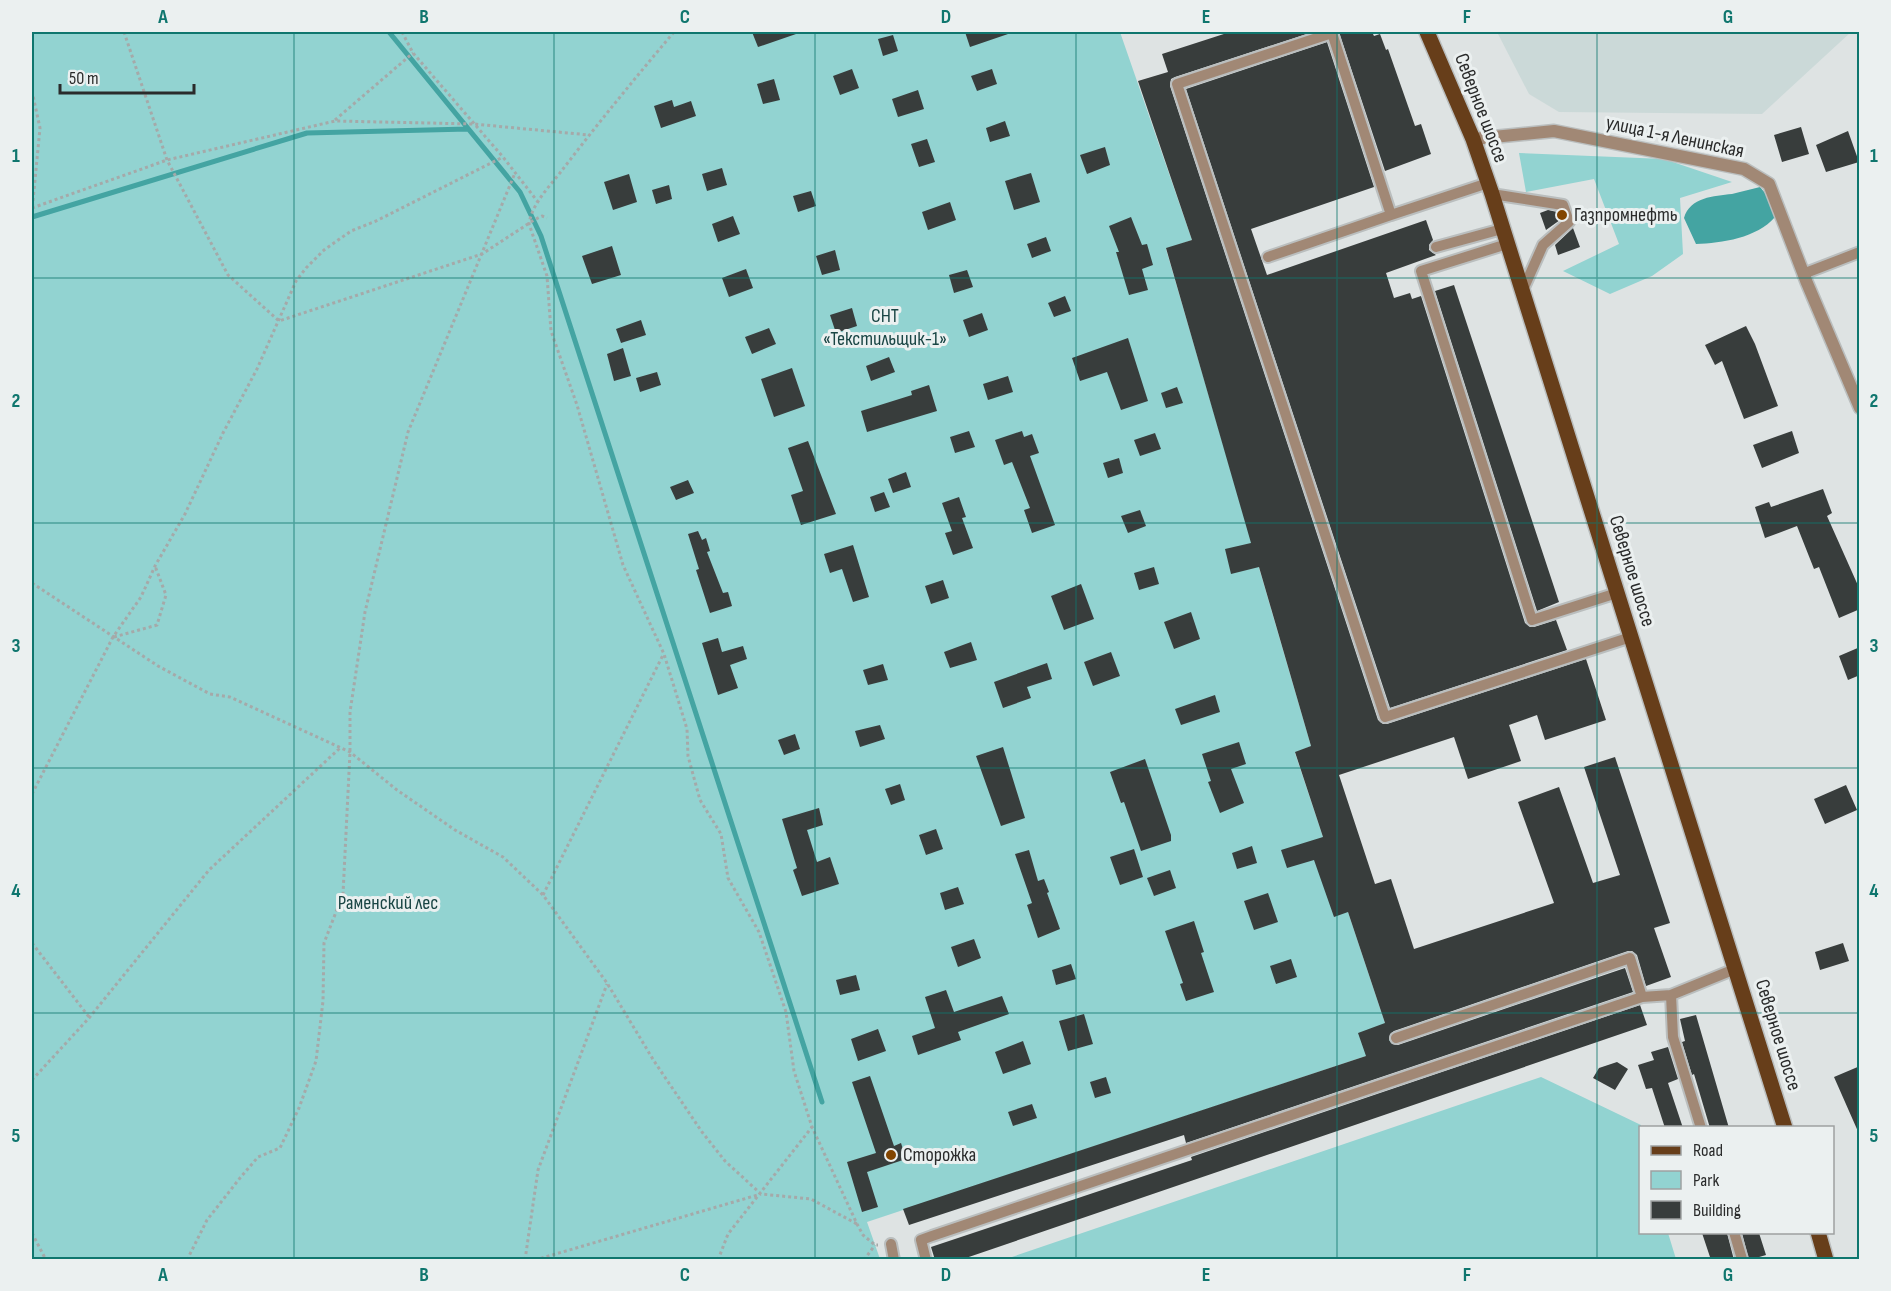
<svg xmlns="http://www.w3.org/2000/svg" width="1891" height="1291" font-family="'Sofia Sans Condensed',sans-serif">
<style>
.built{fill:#cbd9d8}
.green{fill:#92d3d1}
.water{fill:#44a4a2}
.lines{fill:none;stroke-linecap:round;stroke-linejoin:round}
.stream{stroke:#44a4a2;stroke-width:5}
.building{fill:#383d3c}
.lane-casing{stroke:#babebe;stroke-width:14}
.street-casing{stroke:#babebe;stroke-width:15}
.primary-casing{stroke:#babebe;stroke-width:18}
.path{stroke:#a5a9a9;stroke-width:3;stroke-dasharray:3 3;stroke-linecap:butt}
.lane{stroke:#a18875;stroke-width:10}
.street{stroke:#a18875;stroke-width:12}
.primary{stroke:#673e1a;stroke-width:15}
.grid{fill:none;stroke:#0f766e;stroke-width:1.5;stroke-opacity:0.55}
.poi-dot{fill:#824500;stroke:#ebf0f0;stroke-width:2}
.labels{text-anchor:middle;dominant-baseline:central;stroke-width:6;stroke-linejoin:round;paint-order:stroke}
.street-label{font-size:20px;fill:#2a2b2b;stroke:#ebf0f0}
.poi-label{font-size:20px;fill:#2a2b2b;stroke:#ebf0f0;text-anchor:start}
.park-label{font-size:20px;fill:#194544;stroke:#ebf0f0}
.neatline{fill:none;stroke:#0f766e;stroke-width:2}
.grid-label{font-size:20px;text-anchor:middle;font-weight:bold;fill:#0f766e}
</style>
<rect width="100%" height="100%" fill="#dee3e3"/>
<path class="built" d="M1497 32H1851L1762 114 1559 112 1529 94Z"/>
<path class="green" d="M32 32H1120L1192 240 1166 249 1311 746 1295 753 1393 1047 867 1222 880 1259H32Z
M1519 153 1664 159 1732 182 1680 198 1683 254 1652 276 1610 294 1563 271 1619 244 1594 179 1526 192Z
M1541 1077 1641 1125 1640 1232 1668 1233 1676 1259H1006Z"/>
<path class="water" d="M1760 187 1765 193 1775 217C1757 238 1722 243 1696 244L1684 218C1690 197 1714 196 1732 194 1741 192 1751 189 1760 187Z"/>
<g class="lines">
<path class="stream" d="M389 32 520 192 541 236 822 1102
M32 217 307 133 468 129"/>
</g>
<path class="building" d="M752 32H796V34L758 47Z
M965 32H1007L1008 34 970 47Z
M1230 32H1313L1175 77 1171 79 1170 86 1378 720 1383 724H1387L1586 659 1606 720 1545 740 1537 715 1509 725 1521 761 1468 779 1454 737 1339 775 1375 884 1391 879 1414 949 1554 903 1518 802 1559 787 1593 883 1620 875 1584 767 1615 757 1670 923 1654 928 1671 977 1646 986 1637 955 1632 951H1628L1394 1031 1390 1034 1389 1040 1392 1044 1398 1045 1625 968 1633 992 1186 1143 1184 1135 909 1225 903 1209 1366 1056 1358 1033 1385 1023 1348 912 1334 917 1314 860 1287 868 1281 850 1323 837 1295 752 1311 746 1259 567 1231 574 1225 549 1251 543 1166 248 1192 240 1138 81 1168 72 1162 54Z
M1339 32H1372L1374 36 1380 34 1386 50 1388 49 1415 126 1421 124 1431 154 1385 171Z
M893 35 898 51 883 56 878 39Z
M1327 42 1374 187 1251 229 1267 275 1426 220 1433 240 1429 245V250L1436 255 1386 273 1394 298 1410 293 1412 299 1421 296 1525 623 1530 627H1534L1556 620 1567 650 1390 708 1186 89Z
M852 69 859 88 840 95 833 76Z
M992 69 997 84 977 91 971 76Z
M774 79 780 100 763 104 757 84Z
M918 90 924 109 898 117 892 99Z
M672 100 674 107 691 101 696 116 661 128 654 106Z
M1005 121 1010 136 990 142 986 128Z
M1801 127 1809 154 1782 162 1774 135Z
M1848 131 1859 162 1826 172 1816 145Z
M927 139 935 162 919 167 911 144Z
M1105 147 1110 165 1087 174 1080 155Z
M722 168 727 185 707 191 702 174Z
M1031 173 1040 202 1014 210 1005 181Z
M629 174 637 202 613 210 604 182Z
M669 185 672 199 656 204 652 190Z
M811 191 816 206 798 212 793 196Z
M950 202 956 220 928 230 922 212Z
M1548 210 1557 212 1560 220 1546 230 1540 213Z
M733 216 740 234 718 242 712 224Z
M1131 217 1142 245 1147 244 1153 265 1142 269 1148 290 1129 295 1116 252H1119L1109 226Z
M1573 228 1580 247 1558 255 1555 245Z
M1046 237 1051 251 1032 258 1027 244Z
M612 246 621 275 592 284 582 256Z
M835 250 840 270 822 275 816 256Z
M746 269 753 288 729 297 722 278Z
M967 270 973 287 954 293 949 275Z
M1454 285 1559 602 1537 611 1435 291Z
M1065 296 1071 311 1054 317 1048 303Z
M852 308 857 326 836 333 830 315Z
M982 313 988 330 969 337 963 320Z
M641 320 646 335 621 343 616 329Z
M1746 326 1755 344 1778 406 1744 419 1722 361 1715 365 1705 345Z
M769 328 776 344 752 354 745 337Z
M1128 338 1148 401 1121 410 1107 372 1080 381 1072 358Z
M623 348 631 376 614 381 607 354Z
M889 357 895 372 871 381 866 366Z
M792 368 805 406 774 417 761 379Z
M657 372 661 385 640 392 636 378Z
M1008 376 1013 392 988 400 983 384Z
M929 385 937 411 867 432 861 411 912 395 911 391Z
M1177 387 1183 403 1166 408 1161 393Z
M969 431 975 447 955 453 950 437Z
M1022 431 1024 437 1032 434 1039 453 1030 456 1055 525 1032 533 1024 510 1030 508 1012 462 1004 465 995 440Z
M1792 431 1799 453 1762 468 1753 445Z
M1155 433 1161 449 1140 456 1134 440Z
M808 441 836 514 801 525 791 495 803 491 788 448Z
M1119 458 1123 473 1108 478 1103 463Z
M906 472 911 487 893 493 888 479Z
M688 480 694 493 676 500 670 487Z
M1823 489 1832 513 1827 516 1860 590V609L1839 618 1819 567 1814 569 1797 526 1765 538 1755 507 1769 502 1771 507Z
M884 492 890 507 875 512 870 497Z
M959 497 966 517 962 518 973 548 953 555 945 533 952 531 942 503Z
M1140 510 1146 526 1128 533 1121 516Z
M698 531 702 540 706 538 710 551 707 552 723 593 728 592 732 606 710 613 696 570 699 569 688 534Z
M853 545 869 597 853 602 842 569 830 573 824 554Z
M1154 567 1159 584 1139 590 1134 573Z
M943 580 949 598 931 604 925 586Z
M1081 584 1094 619 1064 630 1051 596Z
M1191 612 1200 639 1174 649 1164 622Z
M718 638 722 652 743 646 747 659 730 665 738 688 718 695 702 643Z
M971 642 977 660 950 668 944 652Z
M1860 647V675L1848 680 1839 656Z
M1111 652 1120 676 1093 686 1084 662Z
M1047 663 1052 679 1027 687 1031 698 1003 708 994 682Z
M883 664 888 680 868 685 863 670Z
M1215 695 1220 712 1181 725 1175 709Z
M880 725 885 739 860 747 855 731Z
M795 734 800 749 784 755 778 740Z
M1239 742 1246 764 1231 769 1244 803 1220 813 1208 782 1211 781 1202 754Z
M1003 747 1025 818 1001 826 976 756Z
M1145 759 1171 835V841L1141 851 1124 802 1121 803 1110 772Z
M900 784 905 800 891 805 885 789Z
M1846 785 1857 810 1825 824 1814 799Z
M819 808 823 825 807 830 817 862 830 857 839 884 802 896 793 870 797 868 782 819Z
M936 829 943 849 926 855 919 835Z
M1252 846 1257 863 1237 869 1232 853Z
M1134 849 1143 877 1120 885 1110 857Z
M1029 850 1038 881 1044 879 1049 892 1047 893 1060 929 1038 938 1027 905 1032 903 1015 854Z
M1170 870 1176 888 1154 896 1147 878Z
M958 887 964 904 945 910 940 893Z
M1268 893 1278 922 1254 930 1244 901Z
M1194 921 1204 952 1201 953 1214 992 1186 1001 1180 984 1183 983 1165 931Z
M974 939 981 958 958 967 951 947Z
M1843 943 1849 961 1820 970 1815 952Z
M1291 959 1297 977 1276 984 1270 966Z
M1071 964 1076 979 1056 985 1052 970Z
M856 975 860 990 840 995 836 980Z
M946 990 954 1012 1002 996 1009 1014 958 1032 961 1040 918 1055 912 1036 935 1028 925 997Z
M1640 1005 1647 1025 960 1260H935L931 1247 1192 1160 1191 1157Z
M1084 1014 1093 1044 1068 1051 1059 1021Z
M1696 1015 1729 1128H1710L1694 1074 1692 1075 1682 1042 1685 1041 1680 1019Z
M878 1029 886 1051 858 1061 851 1039Z
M1023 1041 1031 1064 1003 1074 995 1052Z
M1668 1047 1678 1079 1668 1083 1683 1128H1665L1652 1088 1646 1089 1638 1065 1654 1060 1651 1052Z
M1617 1062 1628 1069 1615 1090 1593 1078 1599 1068Z
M1860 1066V1136L1834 1077Z
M870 1076 894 1146 901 1143 906 1159 867 1172 878 1207 862 1212 847 1162 876 1153 852 1082Z
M1106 1077 1111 1093 1095 1098 1090 1082Z
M1032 1104 1037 1118 1013 1126 1008 1112Z
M1702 1233H1727L1734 1260H1711Z
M1742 1233H1759L1766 1255 1749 1260Z"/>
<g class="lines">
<g class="lane-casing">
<path id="lane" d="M1488 183 1391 215 1332 33 1177 84 1385 717 1631 637
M1492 194 1563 205 1569 222 1543 245 1522 292
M1507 244 1421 271 1532 620 1617 593
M1436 247 1502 229
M1268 257 1391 215
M1803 274 1860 252
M1671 995 1673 1037 1701 1128
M1396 1038 1630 958 1642 997
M1734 1232 1742 1259
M891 1244 894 1260
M926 1260 921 1240 932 1236 1642 997 1671 995 1735 969"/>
</g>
<g class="street-casing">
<path id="street" d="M1473 139 1554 131 1744 169 1769 184 1807 283 1860 408"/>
</g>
<g class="primary-casing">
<path id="primary" d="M1427 32 1473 139 1492 194 1785 1128
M1818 1232 1826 1260"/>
</g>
<path class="path" d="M124 32 167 160 228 275 279 321 482 254 534 220 542 216 547 218
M402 32 413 53 503 157 538 202
M674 32C636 77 599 122 563 169 551 185 532 203 529 224L547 276 551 331 577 405 623 565 664 654 687 729 688 756 700 800 721 834 728 878 759 932 786 1012 794 1071 812 1127 857 1224 863 1235 875 1245H878
M32 91 40 128 32 211
M335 120 413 53
M32 208 167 160 335 121 474 124 589 135
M32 583 158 666 210 694 230 697 350 752 397 790 455 830 503 857 543 895 607 983 654 1061 702 1132 725 1161 761 1194 811 1199 857 1224
M114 637 157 625 166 595 155 566
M32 794 113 637 141 597 155 566 185 514 223 433 257 369 296 281 306 268 324 250 351 231 376 221 503 157
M543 895 663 655
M32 943 89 1017
M32 1080 89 1018 209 870 341 747
M32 1233 46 1260
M187 1260 207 1220 240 1178 258 1157 280 1148 299 1108 316 1061 323 1001 324 943 343 894 350 752V712L365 612 408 432 515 173
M525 1260 538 1170 607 984
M535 1260 761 1194
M718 1260 728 1234 812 1127
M864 1260 875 1245"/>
<use href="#lane" class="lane"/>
<use href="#street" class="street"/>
<use href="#primary" class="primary"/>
</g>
<path class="grid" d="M294 32V1260M554 32V1260M815 32V1260M1076 32V1260M1337 32V1260M1597 32V1260M32 278H1860M32 523H1860M32 768H1860M32 1013H1860"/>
<g class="poi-dot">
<circle cx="1562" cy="215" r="6"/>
<circle cx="891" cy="1155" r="6"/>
</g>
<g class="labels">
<g class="street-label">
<text transform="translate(1481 108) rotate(69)">Северное шоссе</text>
<text transform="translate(1675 137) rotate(12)">улица 1-я Ленинская</text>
<text transform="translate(1632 571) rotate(73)">Северное шоссе</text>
<text transform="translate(1778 1035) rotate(73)">Северное шоссе</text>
</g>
<g class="poi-label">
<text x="1574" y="215">Газпромнефть</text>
<text x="903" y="1155">Сторожка</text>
</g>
<g class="park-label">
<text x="885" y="316">СНТ<tspan x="885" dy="23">«Текстильщик-1»</tspan></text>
<text x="388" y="903">Раменский лес</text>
</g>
</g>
<rect width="1891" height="1291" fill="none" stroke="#ebf0f0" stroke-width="66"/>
<rect x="1639" y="1126" width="195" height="108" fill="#ebf0f0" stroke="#9ea1a1" stroke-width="1.5"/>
<rect x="1651" y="1146" width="30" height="9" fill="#673e1a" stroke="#9ea1a1" stroke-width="1.5"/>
<text x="1693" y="1156" font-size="18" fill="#2a2b2b">Road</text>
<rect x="1651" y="1171" width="30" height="18" fill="#92d3d1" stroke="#9ea1a1" stroke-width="1.5"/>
<text x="1693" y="1186" font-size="18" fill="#2a2b2b">Park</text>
<rect x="1651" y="1201" width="30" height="18" fill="#383d3c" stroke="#9ea1a1" stroke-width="1.5"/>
<text x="1693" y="1216" font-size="18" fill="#2a2b2b">Building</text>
<path d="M60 84v9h134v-9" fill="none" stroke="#2a2b2b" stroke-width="3"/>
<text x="69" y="84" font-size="18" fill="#2a2b2b" stroke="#ebf0f0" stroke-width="4.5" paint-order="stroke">50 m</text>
<rect x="33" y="33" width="1825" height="1225" class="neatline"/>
<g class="grid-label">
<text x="163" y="23">A</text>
<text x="424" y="23">B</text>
<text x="685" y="23">C</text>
<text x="946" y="23">D</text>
<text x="1206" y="23">E</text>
<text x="1467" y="23">F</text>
<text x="1728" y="23">G</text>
<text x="16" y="162">1</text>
<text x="1874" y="162">1</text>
<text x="16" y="407">2</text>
<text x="1874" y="407">2</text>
<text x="16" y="652">3</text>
<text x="1874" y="652">3</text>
<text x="16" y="897">4</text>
<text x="1874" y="897">4</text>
<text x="16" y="1142">5</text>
<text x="1874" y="1142">5</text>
<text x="163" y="1281">A</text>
<text x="424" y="1281">B</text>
<text x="685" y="1281">C</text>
<text x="946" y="1281">D</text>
<text x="1206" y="1281">E</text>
<text x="1467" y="1281">F</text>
<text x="1728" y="1281">G</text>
</g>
</svg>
